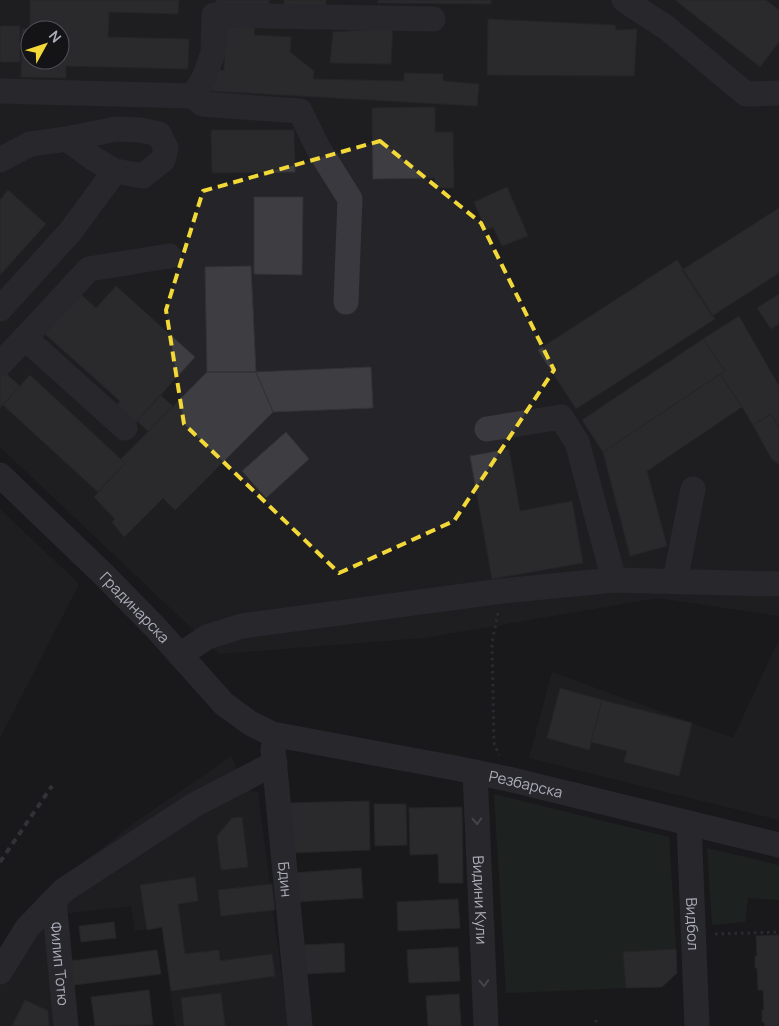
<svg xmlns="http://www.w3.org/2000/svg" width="779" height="1026" font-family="Manrope,sans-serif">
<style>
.built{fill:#252428;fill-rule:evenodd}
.green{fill:#222b25}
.building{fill:#3e3e42;stroke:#333337;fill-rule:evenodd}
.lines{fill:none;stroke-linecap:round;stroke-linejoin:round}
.path{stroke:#3f4047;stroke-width:3;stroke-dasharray:2.5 4;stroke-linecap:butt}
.minor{stroke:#3a3940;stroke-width:25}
.rail{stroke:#4e4f57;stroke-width:4;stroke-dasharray:6 5;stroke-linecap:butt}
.oneway{stroke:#787983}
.marked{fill:none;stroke:#f3d938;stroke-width:4;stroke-dasharray:10 6;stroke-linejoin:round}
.labels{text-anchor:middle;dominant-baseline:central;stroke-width:4;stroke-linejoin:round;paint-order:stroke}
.street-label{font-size:15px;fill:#abadba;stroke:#141316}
</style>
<rect width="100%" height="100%" fill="#19191b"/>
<path class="built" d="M0 0H779V616L658 598 423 638 219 654 0 447ZM30 30H60V60H30Z
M0 509 79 584 0 738Z
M777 644H779V820L529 758 552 672 733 738Z
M232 756 242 790 258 792 288 1026H175L162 927 135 931 131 906 62 914 54 1026H0V955L40 895 137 821Z"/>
<path class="green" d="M494 794 669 837 676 949 623 952 626 988 506 993Z
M707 848 779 865V900L748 898 745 922 712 925Z"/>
<path class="building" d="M30 0H179L178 14 109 12 108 37 189 39 188 69 66 66V78L21 77 22 29H30ZM30 30H60V60H30Z
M216 0H269V4H216Z
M284 0H326V12L284 11Z
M378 0H491V4L378 3Z
M675 0H766L779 10V42L760 67Z
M488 19 615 25 616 30 637 29 634 76 487 75Z
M226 23 255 25 254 35 291 37 290 52 314 71 313 79 404 81V73L443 74V81L479 84 477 106 211 91 210 71 224 70Z
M0 26H20V62H0Z
M393 28 391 64 330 63 333 32Z
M435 107V132H453L454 188H435V178L373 179 372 108Z
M211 130H294L295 172 212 173Z
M507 187 528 236 502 246 493 227 486 230 474 202Z
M8 190 46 224 0 275V200Z
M254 197H303L302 275 254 274Z
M779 208V273L712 316 682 270Z
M677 260 715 319 576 409 538 350Z
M251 266 256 372H207L205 267Z
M116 286 195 357 131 428 111 411 120 401 45 334 74 288 96 308Z
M779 294V324L771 329 757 308Z
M739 316 779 386V428L771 414 753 425 742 407 720 374 725 371 703 339Z
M703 339 725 371 603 452 582 420Z
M371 367 373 408 273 412 256 372Z
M2 370 20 386 0 408V372Z
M207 372H256L273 412 175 510 163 498 124 537 112 522 115 519 94 497 125 463 121 459Z
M720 374 742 407 647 471 667 546 630 556 603 452Z
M30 375 125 463 98 492 3 405Z
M160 395 173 406 148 431 137 421Z
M771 414 779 428V465L771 458 753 425Z
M286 432 309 459 266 498 242 471Z
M509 449 520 511 572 501 583 563 492 579 470 456Z
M560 688 602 700 589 750 547 738Z
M602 700 692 723 679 776 624 762 627 751 591 742Z
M369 801 370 850 289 853 287 803Z
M374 804H406L407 845 375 846Z
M462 807 463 883H439L438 854 410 855 409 808Z
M242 817 248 867 221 870 217 836 232 818Z
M361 868 363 898 294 902 292 873Z
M195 877 198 901 178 904 185 954 219 950 220 961 272 954 275 976 171 991 162 927 147 930 140 885Z
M272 884 275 910 221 916 218 890Z
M458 899 460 928 398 931 397 902Z
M114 922 116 938 81 942 79 926Z
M779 935V1026H765L764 1022H762V1010H764L763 990H758L757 968H755V956H757L756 936Z
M344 943 345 972 305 974 304 945Z
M458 947 460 981 409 983 407 950Z
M676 949 677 973 662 987 626 988 623 952Z
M157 950 161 974 74 985 71 961Z
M149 990 153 1025 95 1026 91 997Z
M221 993 225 1026H184L181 998Z
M459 994 461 1026H428L426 996Z
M25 1000 48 1011 49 1026H12Z"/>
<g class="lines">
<path class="path" d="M498 613 492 643 494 743 499 755
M715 934 779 932
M596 1020V1026"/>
<g class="minor">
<path d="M624 0 667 28 746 94 779 93"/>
<path d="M0 91 193 96 204 78 213 53 214 15 433 19"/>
<path d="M193 96 202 104 300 111 318 148 350 199 346 302"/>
<path d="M0 160 30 144 67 139 116 129 140 130 159 134 166 148 163 160 143 176 115 171 94 159 67 139"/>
<path d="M0 309 70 232 115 171"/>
<path d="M25 338 89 269 169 256"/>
<path d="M0 364 25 338 125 428"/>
<path d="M487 429 561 417 577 442 614 580"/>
<path id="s1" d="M0 475 103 574 156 628 224 704 250 723 272 734 455 768 508 779 779 845"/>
<path d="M675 581 693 489"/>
<path d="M180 655 207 637 242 626 502 591 614 580 779 584"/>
<path id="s2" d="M273 749 300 1026"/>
<path id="s3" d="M475 772 486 1026"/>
<path id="s4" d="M689 823 697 1026"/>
<path id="s5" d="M54 900 66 1026"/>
<path d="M0 972 27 928 64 890 194 805 275 763"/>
</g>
<path class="rail" d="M0 862 52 786"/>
</g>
<defs><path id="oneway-chevron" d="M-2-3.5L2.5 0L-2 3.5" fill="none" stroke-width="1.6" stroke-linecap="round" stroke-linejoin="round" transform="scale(1.25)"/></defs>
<g class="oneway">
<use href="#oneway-chevron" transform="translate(477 821) rotate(87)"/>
<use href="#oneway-chevron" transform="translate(484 983) rotate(87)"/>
</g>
<path d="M0 0H779V1026H0ZM380 141 481 223 554 370 454 521 339 573 184 424 166 310 203 191Z" fill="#19191b" fill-opacity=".55" fill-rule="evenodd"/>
<path class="marked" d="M380 141 481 223 554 370 454 521 339 573 184 424 166 310 203 191Z"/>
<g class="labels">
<g class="street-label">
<text stroke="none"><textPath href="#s1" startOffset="189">Градинарска</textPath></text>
<text stroke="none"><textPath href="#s1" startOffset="636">Резбарска</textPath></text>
<text stroke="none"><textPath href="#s2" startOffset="131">Бдин</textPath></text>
<text stroke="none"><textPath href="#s3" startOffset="128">Видини Кули</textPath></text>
<text stroke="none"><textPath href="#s4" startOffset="101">Видбол</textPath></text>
<text stroke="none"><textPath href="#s5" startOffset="64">Филип Тотю</textPath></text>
</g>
</g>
<g transform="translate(45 45) rotate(50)"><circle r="24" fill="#141316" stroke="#505158"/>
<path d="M0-4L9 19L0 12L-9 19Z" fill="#f3d938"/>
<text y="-8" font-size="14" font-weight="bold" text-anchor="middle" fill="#abadba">N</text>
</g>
</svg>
